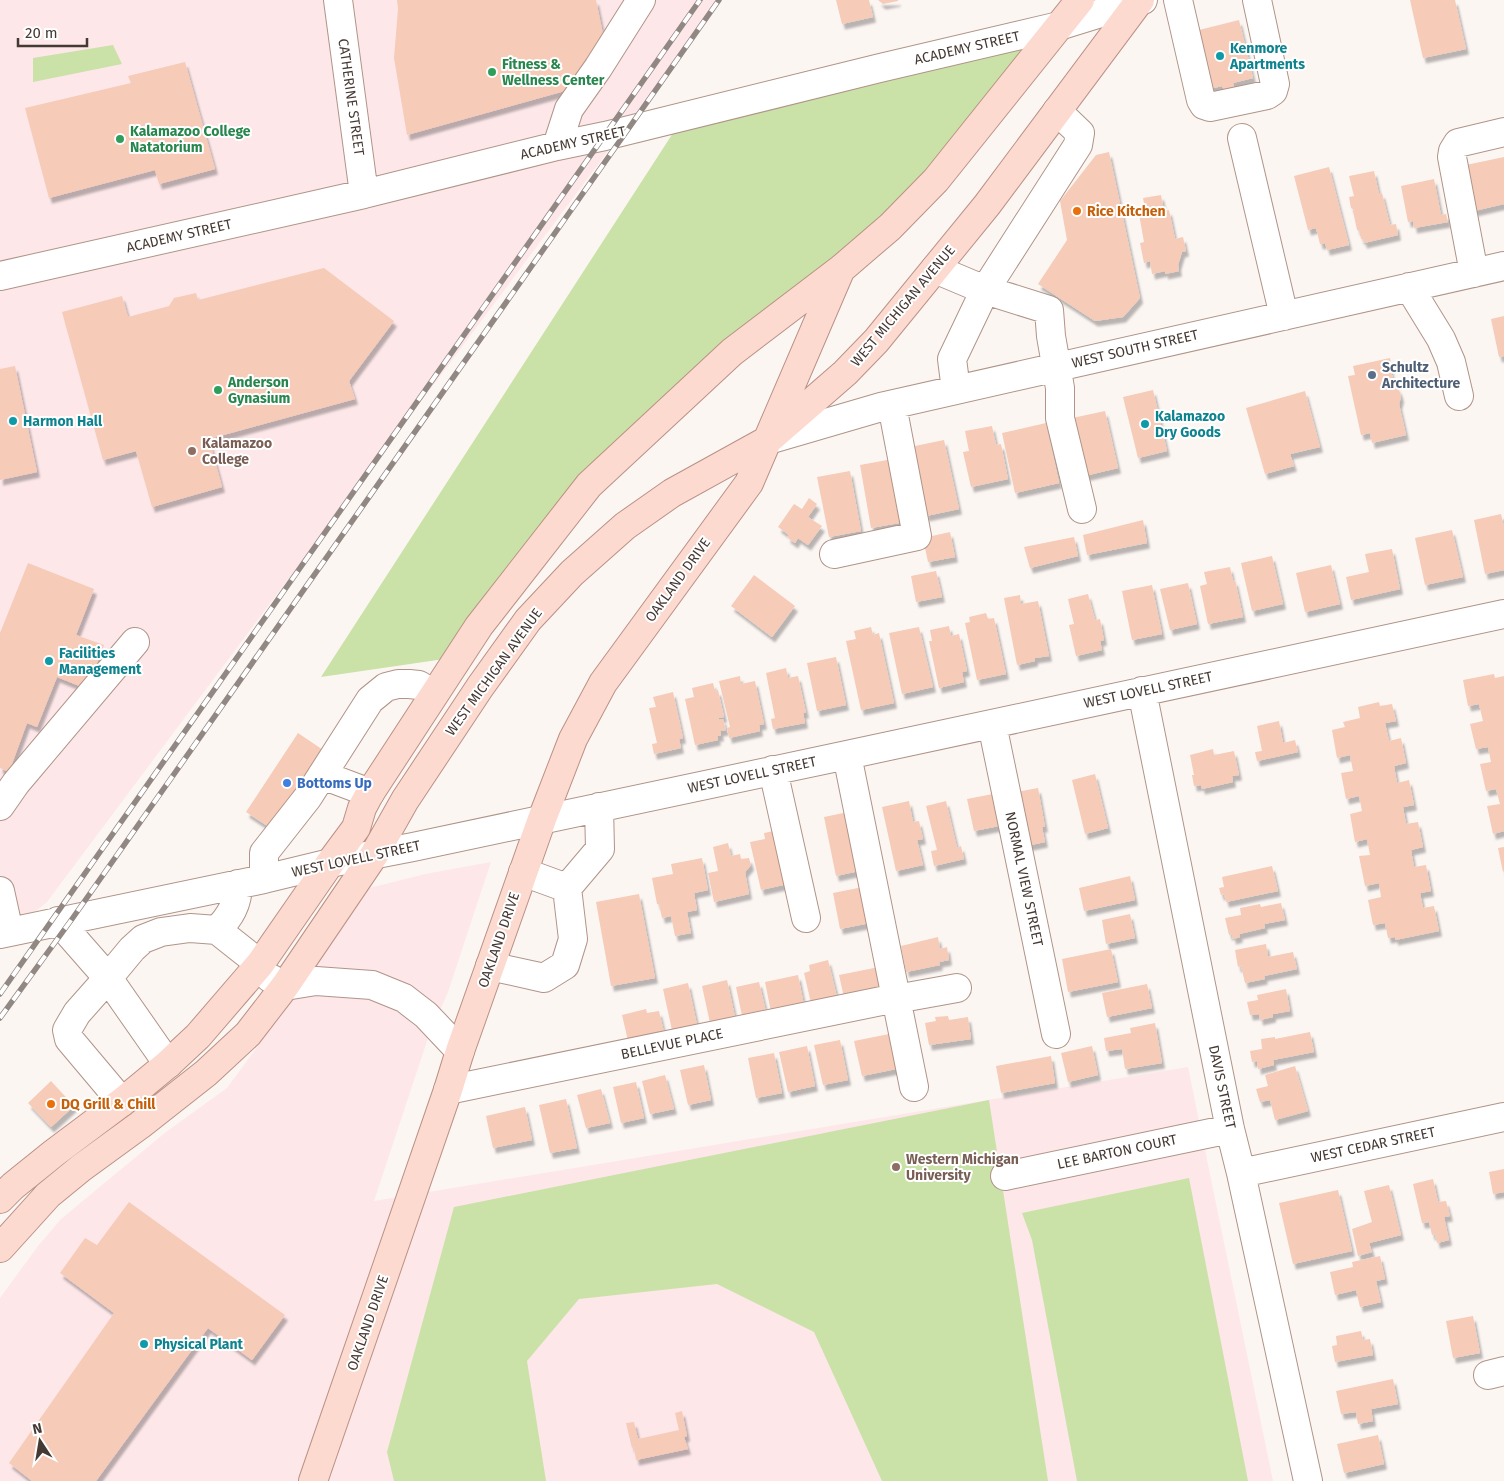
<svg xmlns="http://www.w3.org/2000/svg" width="1504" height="1481" font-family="'Fira Sans',sans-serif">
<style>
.education{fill:#fde7e9}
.green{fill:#cae2a7}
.building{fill:#f6cbb8;filter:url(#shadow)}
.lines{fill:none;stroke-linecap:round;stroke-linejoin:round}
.minor-casing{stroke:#b09488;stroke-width:30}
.major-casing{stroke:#bb9185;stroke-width:30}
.minor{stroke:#fff;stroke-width:28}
.major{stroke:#fcdad0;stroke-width:28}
.rail-casing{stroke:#918783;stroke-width:5.5}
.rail{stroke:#fff;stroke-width:4;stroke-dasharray:11;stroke-linecap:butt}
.culture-dot{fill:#0f9aa8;stroke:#fff;stroke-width:2}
.leisure-dot{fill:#2e9e5b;stroke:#fff;stroke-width:2}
.food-dot{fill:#e8710a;stroke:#fff;stroke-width:2}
.service-dot{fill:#5c6f8a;stroke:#fff;stroke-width:2}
.education-dot{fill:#8d6e63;stroke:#fff;stroke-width:2}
.shop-dot{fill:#3f7fe0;stroke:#fff;stroke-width:2}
.labels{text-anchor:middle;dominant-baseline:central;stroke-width:4;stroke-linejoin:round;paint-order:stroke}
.street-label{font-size:14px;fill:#453934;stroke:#fff}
.culture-label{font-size:14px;font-weight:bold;fill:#0d838f;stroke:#fff;text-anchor:start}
.leisure-label{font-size:14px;font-weight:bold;fill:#27864d;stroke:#fff;text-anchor:start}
.food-label{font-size:14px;font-weight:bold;fill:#c56008;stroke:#fff;text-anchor:start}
.service-label{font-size:14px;font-weight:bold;fill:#4e5e75;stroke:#fff;text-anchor:start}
.education-label{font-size:14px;font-weight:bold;fill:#785e54;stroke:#fff;text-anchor:start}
.shop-label{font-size:14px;font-weight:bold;fill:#366cbe;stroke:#fff;text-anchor:start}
</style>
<defs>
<filter id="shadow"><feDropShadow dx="3" dy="5.5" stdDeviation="1" flood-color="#0004"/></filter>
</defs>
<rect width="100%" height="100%" fill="#fcf6f3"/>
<path class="education" d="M0 0H721L47 902 9 932 0 934Z
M491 862 448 992 427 1041 374 1201 1188 1067 1273 1481H0V1298L38 1246 61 1219 166 1132 227 1088 263 1039 282 1009 365 889 425 874Z"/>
<path class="green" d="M1059 26 936 180 589 485 458 657 321 677 684 116Z
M113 45 122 64 33 82V58Z
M989 1100 1048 1481H882L814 1332 717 1284 579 1299 527 1361 546 1481H394L387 1452 454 1207Z
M1189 1178 1248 1481H1077L1032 1240 1022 1213Z"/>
<path class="building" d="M397 0H596L605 44 579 87 407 135 394 58 398 9Z
M836 0H869L873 17 842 24Z
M878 0H898V1L883 4Z
M1410 0H1455L1466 49 1423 58Z
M1239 20 1253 78 1233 83 1234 87 1224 90 1222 86 1201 91 1187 33Z
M185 62 215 169 159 184 155 170 49 198 25 108 131 83 128 76Z
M1109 152 1140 298 1123 317 1095 321 1038 284 1067 240 1060 201 1096 155Z
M1504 157V204L1457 215 1447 169Z
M1329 167 1349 245 1327 250 1325 243 1320 244 1316 228 1308 230 1294 176Z
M1374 171 1379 194 1382 193 1390 225 1396 224 1398 235 1364 243 1363 239H1361L1359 230H1357L1353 211 1354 210 1351 208 1349 197 1354 196 1349 176Z
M1434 179 1441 215 1446 214 1448 222 1414 228 1413 221 1408 222 1401 186Z
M1161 195 1164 211 1169 210 1175 239 1183 237 1186 251 1182 252 1178 265 1179 271 1165 274V271L1152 274 1150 261 1144 263 1140 243 1144 242 1139 214 1146 213 1143 198Z
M324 268 394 321 349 381 355 399 209 439 222 487 152 507 136 451 103 460 62 312 122 296 128 317 169 306 174 298 196 293 198 300Z
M1504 316V356L1499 357 1491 319Z
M1390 358 1392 368H1390L1395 385 1399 390 1401 397 1399 404 1406 435 1372 443 1370 433 1361 435 1348 376 1355 375 1353 366Z
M15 366 37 472 0 480V369Z
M1153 390 1167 451 1138 458 1123 397Z
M1305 391 1320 447 1290 454 1294 466 1265 474 1246 408Z
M1105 411 1118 468 1076 478 1063 420Z
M1046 423 1059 483 1015 493 1002 433Z
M992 426 996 445 1001 444 1008 479 971 487 963 452 969 451 965 431Z
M944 440 959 509 926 516 910 447Z
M898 458 910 521 871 528 860 465Z
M850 471 861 531 829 537 817 477Z
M809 498 817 504 808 517 822 526 808 545 798 538 795 543 787 537 789 535 778 527 794 504 802 509Z
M1501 514 1504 527V570L1485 574 1474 520Z
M1143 520 1147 543 1087 555 1083 535Z
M1452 530 1463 577 1425 585 1415 538Z
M950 532 955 557 928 562 923 538Z
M1074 537 1078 556 1030 568 1024 547Z
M1392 549 1400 589 1351 600 1346 577 1369 572 1365 554Z
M1272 556 1283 604 1252 611 1241 563Z
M28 563 94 589 76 635 104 645 87 689 57 677 37 727 27 723 9 772 0 768V633Z
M1331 565 1340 604 1305 612 1296 573Z
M1230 567 1233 581 1235 580 1243 617 1208 624 1200 586 1207 584 1204 572Z
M936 571 942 597 916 602 911 576Z
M754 575 795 606 772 637 731 606Z
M1188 583 1197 624 1170 630 1160 589Z
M1152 585 1162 634 1132 640 1122 591Z
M1088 594 1095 620 1100 619 1104 640 1100 641 1102 650 1076 656 1069 625 1074 624 1068 599Z
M1020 595 1021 604 1038 601 1049 656 1035 658V661L1017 665 1004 598Z
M986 613 988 619 994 618 1006 674 977 680 965 623 970 622 969 617Z
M949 626 951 636 959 634 967 671 962 672 964 682 939 688 929 641H932L930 630Z
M871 627 873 635 879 633 894 703 861 710 846 641 856 639 854 631Z
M919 627 933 687 902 694 889 633Z
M836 657 846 705 817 711 807 663Z
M786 668 788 678 798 676 806 713H803L805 723 773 729 771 719 775 718 766 673Z
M1494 674 1495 678 1504 676V831L1493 834 1487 806 1500 804 1496 789 1486 791 1480 764 1491 762 1488 747 1476 749 1470 724 1483 721 1479 704 1468 706 1463 680Z
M740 676 741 684 755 681 764 724 759 725 760 731 729 738 727 728 730 727 719 681Z
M713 683 715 691 718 690 724 717 719 718V720L723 719 726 730 720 731 721 736H717L718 740 695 745 685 699 694 697 692 688Z
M673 692 683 738 679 739 681 748 654 754 652 744 657 743 649 708 656 707 653 697Z
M1379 702 1380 706 1392 704 1396 721 1385 723 1389 741 1401 738 1406 763 1394 766 1397 783 1409 780 1414 805 1403 807 1406 824 1418 822 1423 847 1411 850 1414 867 1426 865 1431 891 1420 893 1423 908 1434 906 1439 931 1395 940V937L1388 938 1385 923 1373 925 1368 900 1381 897 1379 883 1365 886 1359 856 1370 855 1367 839 1355 842 1350 814 1362 811 1359 796 1346 799 1341 773 1353 771 1350 755 1337 758 1332 730 1345 727 1343 722 1360 718 1358 707Z
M1279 721 1283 743 1295 740 1298 752 1257 761 1255 752 1262 751 1257 726Z
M298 733 329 754 269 827 246 812Z
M1213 749 1214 755 1234 751 1239 775 1232 776 1233 782 1202 789 1201 785 1194 786 1192 775H1194L1190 755Z
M1095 774 1108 828 1085 834 1072 780Z
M1038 788 1045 827H1042L1045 842 1026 846 1011 793Z
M998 793 1004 825 974 831 967 799Z
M909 801 913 822 919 821 923 839 917 840 923 865 896 871 882 807Z
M946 801 957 848 961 846 964 859 934 866 931 851 937 850 926 806Z
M848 812 859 871 836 876 824 817Z
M779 830 792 883 761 890 750 842 765 839 764 833Z
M728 843 731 856 740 854 741 859 749 858 751 865 745 872 749 894 714 902 708 873 718 871 713 847Z
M1504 847V871L1503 872 1498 848Z
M702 858 708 890 694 893 697 910 687 912 691 933 675 936 671 916 662 918 659 904H657L652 878 673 874 671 864Z
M1272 866 1278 891 1226 902 1224 894 1221 895 1219 888 1224 887 1222 877Z
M1130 876 1135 900 1084 911 1079 888Z
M868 886 875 922 840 929 833 893Z
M639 894 655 978 611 986 596 902Z
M1281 903 1285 920 1264 924 1265 928 1239 934 1240 937 1233 939 1232 934 1229 935 1225 918 1241 915 1240 908 1260 904 1261 907Z
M1130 914 1135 938 1106 944 1102 920Z
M938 937 940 949 947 947 949 960 939 962 940 965 906 972 901 946Z
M1266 944 1268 957 1293 952 1297 969 1264 976 1265 979 1245 983 1241 966 1238 967 1235 950Z
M1111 949 1118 982 1068 992 1062 959Z
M828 960 837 997 811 1003 804 973 810 971 809 965Z
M879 967 884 995 845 1002 839 975Z
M798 975 805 1010 772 1017 765 982Z
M727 980 737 1026 712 1032 702 986Z
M759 982 766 1012 744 1025 736 987Z
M688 983 699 1034 674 1039 663 989Z
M1147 984 1152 1008 1107 1017 1102 993Z
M1286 989 1290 1011 1273 1014V1017L1260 1020 1259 1014 1250 1015 1247 1002 1258 1000 1257 995Z
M646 1009 647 1013 659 1011 665 1037 630 1049 622 1015Z
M948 1016 949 1020 968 1017 971 1039 929 1045 925 1023 936 1021 935 1017Z
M1155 1023 1162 1063 1125 1069 1122 1049 1106 1051 1104 1038 1131 1033 1130 1028Z
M1310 1032 1314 1052 1273 1060 1274 1065 1258 1069 1257 1061 1252 1062 1250 1051 1262 1049 1261 1039 1275 1037V1039Z
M894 1033 901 1068 862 1076 854 1041Z
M840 1040 848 1080 823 1085 814 1045Z
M807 1046 815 1086 788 1092 779 1052Z
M1092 1046 1098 1075 1068 1082 1061 1053Z
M774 1053 782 1093 756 1098 748 1058Z
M1051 1056 1055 1083 1001 1093 996 1066Z
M704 1065 711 1100 688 1105 680 1070Z
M1295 1066 1308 1111 1275 1120 1270 1100 1260 1102 1256 1089 1268 1086 1265 1075Z
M665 1075 674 1109 650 1114 642 1081Z
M51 1081 74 1106 51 1127 28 1103Z
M636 1082 644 1118 621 1123 613 1087Z
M601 1089 610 1123 586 1128 577 1095Z
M566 1099 577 1148 550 1153 539 1105Z
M525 1107 532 1140 493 1148 486 1116Z
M1504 1169V1192L1493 1194 1489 1172Z
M1433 1179 1438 1202 1446 1201 1450 1216 1444 1217 1449 1240 1437 1243 1435 1234 1432 1235 1429 1222 1422 1223 1413 1184Z
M1389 1185 1401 1235 1369 1243 1372 1252 1358 1256 1352 1229 1372 1222 1364 1191Z
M1338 1190 1352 1251 1293 1264 1279 1203Z
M129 1202 285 1315 252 1360 208 1328 96 1481H32L9 1463 114 1313 60 1273 85 1238 97 1245Z
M1380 1256 1385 1279 1376 1281 1381 1302 1360 1307 1356 1290 1335 1295 1330 1272 1353 1267 1352 1262Z
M1473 1316 1480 1353 1453 1358 1446 1321Z
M1361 1331 1363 1340 1370 1339 1373 1355 1335 1362 1332 1346 1337 1345 1336 1336Z
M1393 1379 1398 1404 1371 1409 1373 1421 1358 1424 1356 1412 1341 1414 1336 1391Z
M682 1411 687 1436 684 1437 688 1449 636 1460 634 1447 632 1448 626 1423 634 1422 638 1439 679 1430 675 1413Z
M1378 1435 1384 1464 1344 1473 1337 1444Z"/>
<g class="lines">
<g class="minor-casing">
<path id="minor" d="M338 0 364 194
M1178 0 1201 100 1204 105 1210 107 1267 95 1273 91 1275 84 1257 0
M1057 111 1080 133 1078 145 985 290 1049 310 1051 336 1060 388V418L1082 509
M1242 138 1284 316
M557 146 569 109 598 68 641 0
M935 269 985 290 952 359 956 390
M1474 273 1452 157 1453 151 1458 143 1504 132
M0 276 364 194 557 146 605 136 880 68 1059 26 1143 0
M1409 287 1441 339 1451 362 1459 396
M768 440 881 407 1504 266
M834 554 917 536 892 405
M1142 691 1230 1129 1241 1173 1308 1481
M992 724 1056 1034
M847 755 914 1087
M773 770 806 918
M322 775 370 793
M0 806 16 783 135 642
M264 879V853L308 797 370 700 386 687 398 684H409L419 685 434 694
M567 888 600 849 599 807
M0 891 9 932
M58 921 108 978 168 1064
M217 930C230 917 238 904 238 884
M0 934 264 879 330 863 413 847 847 755 1504 614
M490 966 544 978 565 965 573 939 567 888 523 872
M270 978 285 986 316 981 372 985 404 998 426 1015 460 1051
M896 999 957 988
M448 1090 896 998
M122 1102 69 1039 67 1030 77 1013 108 978 132 949 143 939 161 932 190 928 217 930 260 964
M1241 1173 1504 1117
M1005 1176 1230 1129
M1488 1375 1504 1371"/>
</g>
<g class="major-casing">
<path id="major" d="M0 1199 13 1186 54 1153 122 1102 168 1064 198 1036 260 964 330 863 356 828 362 808 370 793 479 626 589 485 732 352 841 269 890 227 936 180 1080 0
M0 1248 48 1195 81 1168 140 1125 206 1073 248 1034 285 986 374 855 405 800 480 687 528 620 572 573 625 526 672 493 768 440 845 373 876 341 987 205 1140 0
M313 1481 448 1090 460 1051 542 819 573 739 603 683 749 483 840 271"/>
</g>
<use href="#minor" class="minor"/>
<use href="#major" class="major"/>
<g class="rail-casing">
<path id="rail" d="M0 994 700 0
M0 1018 72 919 719 0"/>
</g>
<use href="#rail" class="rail"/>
</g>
<g class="culture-dot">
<circle cx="1220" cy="56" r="5"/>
<circle cx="13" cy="421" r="5"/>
<circle cx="1145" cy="424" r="5"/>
<circle cx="49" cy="661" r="5"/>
<circle cx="144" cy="1344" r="5"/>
</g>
<g class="leisure-dot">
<circle cx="492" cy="72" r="5"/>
<circle cx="120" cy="139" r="5"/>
<circle cx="218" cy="390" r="5"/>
</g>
<g class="food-dot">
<circle cx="1077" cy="211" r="5"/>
<circle cx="51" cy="1104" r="5"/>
</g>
<circle class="service-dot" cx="1372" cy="375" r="5"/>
<g class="education-dot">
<circle cx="192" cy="451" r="5"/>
<circle cx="896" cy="1167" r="5"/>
</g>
<circle class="shop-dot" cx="287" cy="783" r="5"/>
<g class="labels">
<g class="street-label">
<text transform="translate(967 48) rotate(-13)">ACADEMY STREET</text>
<text transform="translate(351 97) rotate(82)">CATHERINE STREET</text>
<text transform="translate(573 143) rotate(-13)">ACADEMY STREET</text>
<text transform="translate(179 236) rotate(-13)">ACADEMY STREET</text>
<text transform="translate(903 306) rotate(-50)">WEST MICHIGAN AVENUE</text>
<text transform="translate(1135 349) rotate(-13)">WEST SOUTH STREET</text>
<text transform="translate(678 580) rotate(-54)">OAKLAND DRIVE</text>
<text transform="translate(494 672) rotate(-54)">WEST MICHIGAN AVENUE</text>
<text transform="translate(1148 690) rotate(-12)">WEST LOVELL STREET</text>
<text transform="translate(752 775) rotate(-12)">WEST LOVELL STREET</text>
<text transform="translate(356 859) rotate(-12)">WEST LOVELL STREET</text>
<text transform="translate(1024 879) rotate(78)">NORMAL VIEW STREET</text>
<text transform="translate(499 940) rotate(-71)">OAKLAND DRIVE</text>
<text transform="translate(672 1044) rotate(-12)">BELLEVUE PLACE</text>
<text transform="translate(1222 1087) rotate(78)">DAVIS STREET</text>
<text transform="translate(1373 1145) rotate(-12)">WEST CEDAR STREET</text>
<text transform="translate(1117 1152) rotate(-12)">LEE BARTON COURT</text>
<text transform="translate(368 1323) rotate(-71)">OAKLAND DRIVE</text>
</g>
<g class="culture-label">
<text x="1230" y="48">Kenmore<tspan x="1230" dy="16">Apartments</tspan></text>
<text x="1155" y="416">Kalamazoo<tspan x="1155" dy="16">Dry Goods</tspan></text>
<text x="23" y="421">Harmon Hall</text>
<text x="59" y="653">Facilities<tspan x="59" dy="16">Management</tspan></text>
<text x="154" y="1344">Physical Plant</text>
</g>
<g class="leisure-label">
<text x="502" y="64">Fitness &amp;<tspan x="502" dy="16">Wellness Center</tspan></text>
<text x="130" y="131">Kalamazoo College<tspan x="130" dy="16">Natatorium</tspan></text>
<text x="228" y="382">Anderson<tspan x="228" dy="16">Gynasium</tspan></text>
</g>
<g class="food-label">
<text x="1087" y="211">Rice Kitchen</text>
<text x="61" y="1104">DQ Grill &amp; Chill</text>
</g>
<g class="service-label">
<text x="1382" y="367">Schultz<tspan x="1382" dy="16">Architecture</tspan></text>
</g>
<g class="education-label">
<text x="202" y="443">Kalamazoo<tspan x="202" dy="16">College</tspan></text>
<text x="906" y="1159">Western Michigan<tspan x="906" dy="16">University</tspan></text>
</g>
<g class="shop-label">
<text x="297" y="783">Bottoms Up</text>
</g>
</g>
<g transform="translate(40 1441) rotate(348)" stroke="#ffffff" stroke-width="4" paint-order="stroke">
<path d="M0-4L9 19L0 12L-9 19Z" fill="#453934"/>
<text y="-8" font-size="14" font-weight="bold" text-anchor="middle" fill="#453934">N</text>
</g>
<path d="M18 38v8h69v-8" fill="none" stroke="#453934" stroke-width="2.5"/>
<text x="25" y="38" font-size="15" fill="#453934" stroke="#ffffff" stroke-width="4" paint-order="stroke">20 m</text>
</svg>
